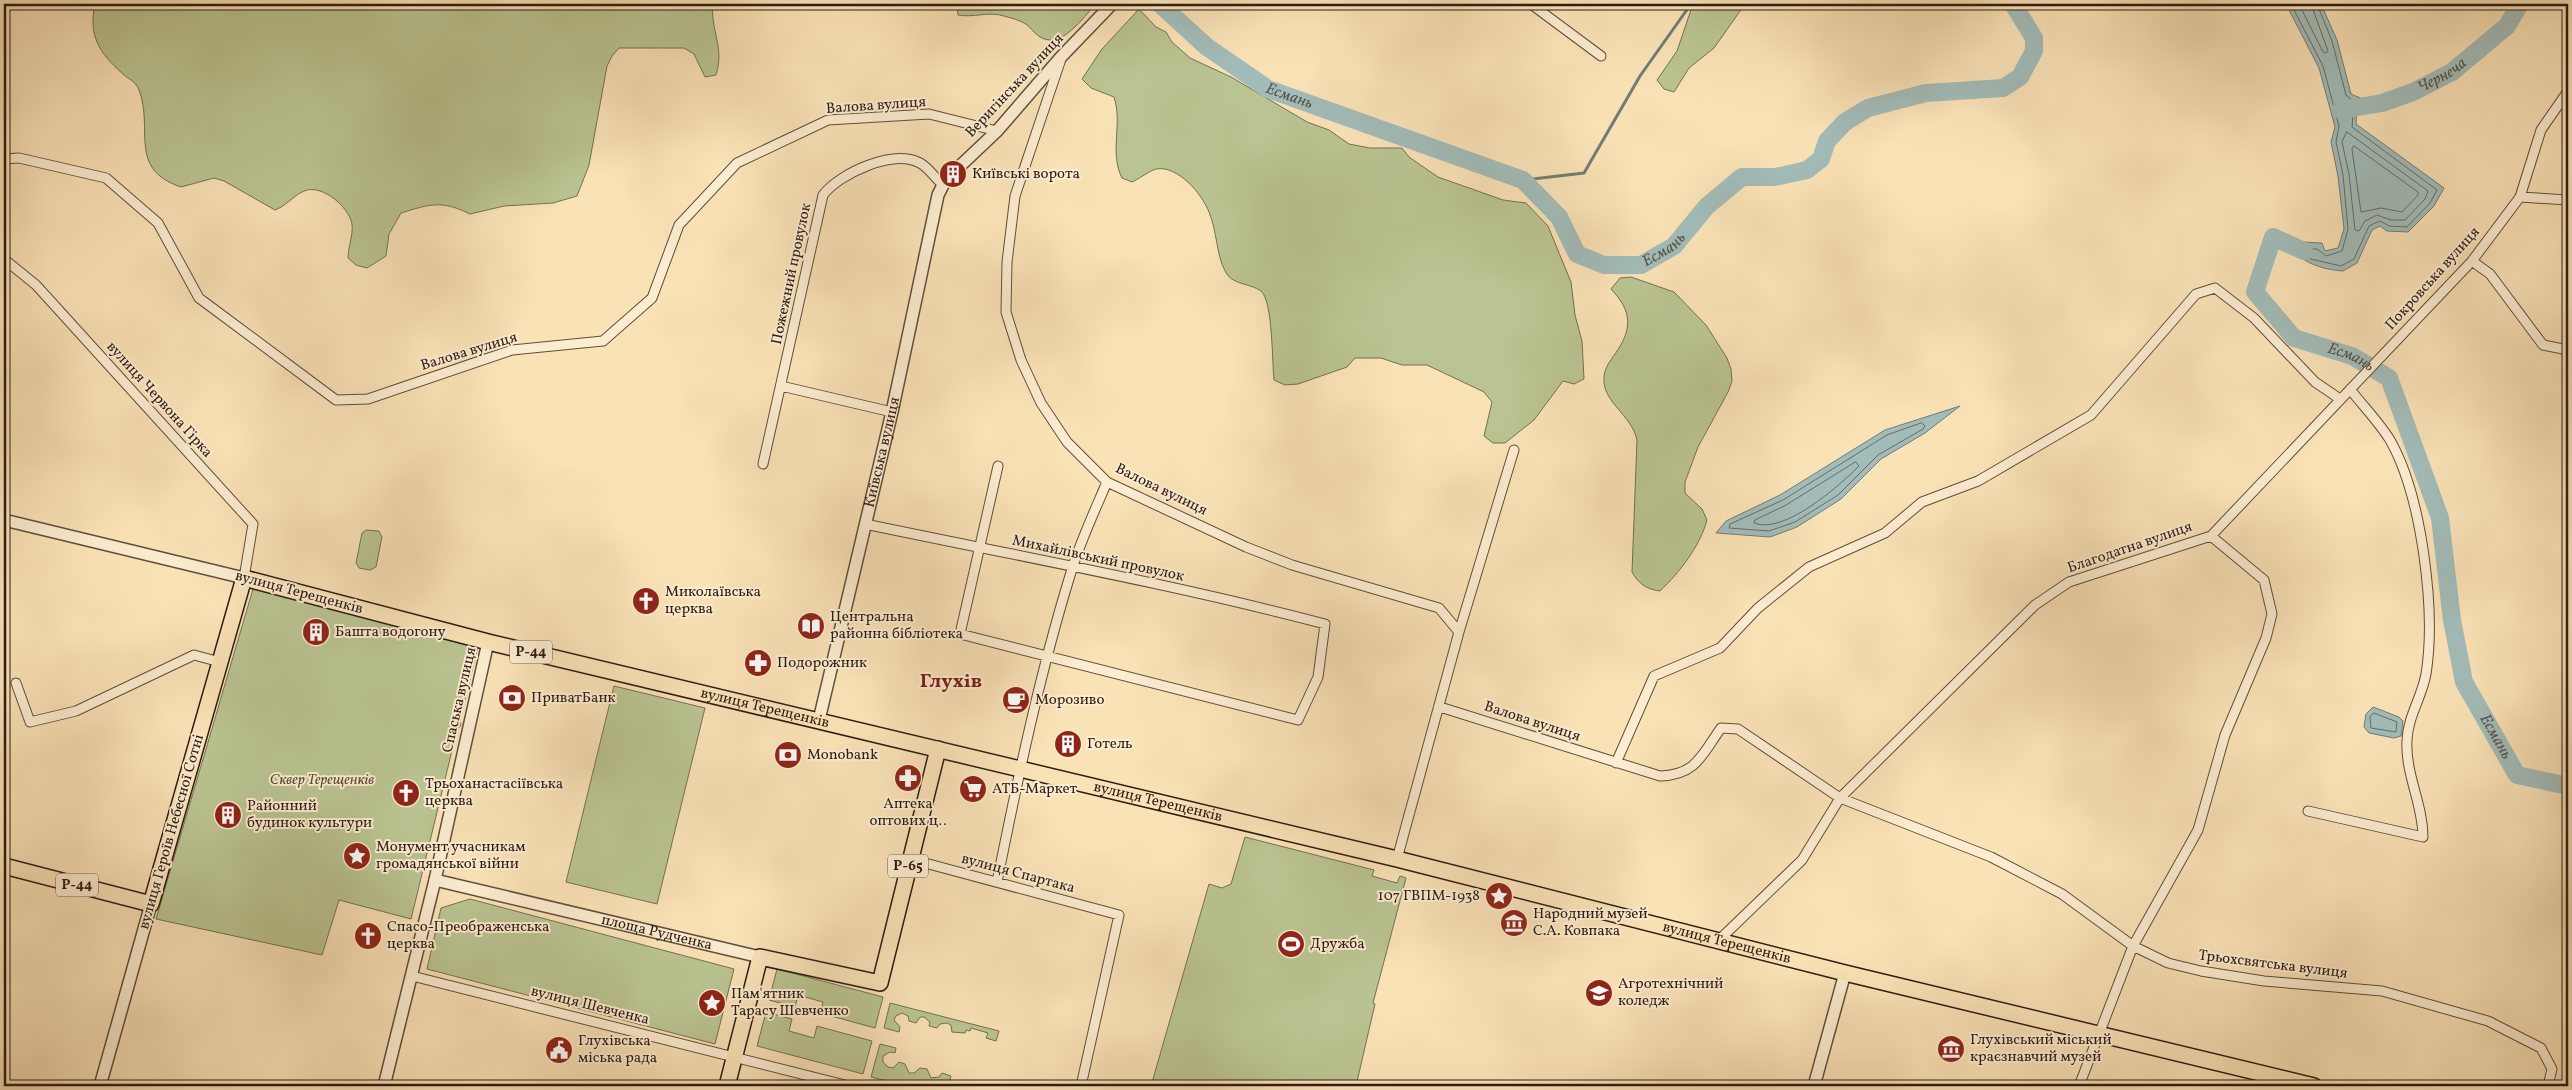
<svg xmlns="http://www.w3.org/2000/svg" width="2572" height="1090" font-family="Vollkorn,serif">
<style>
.green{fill:#bac492;stroke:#747052}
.water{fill:#a2bcb9;stroke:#737c77}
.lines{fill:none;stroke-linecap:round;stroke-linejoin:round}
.shore{stroke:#686c66;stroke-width:1}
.stream{stroke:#737c77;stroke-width:3}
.river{stroke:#a2bcb9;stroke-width:18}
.tertiary-tunnel{stroke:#d1ba96;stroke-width:11;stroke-dasharray:11 5.5;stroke-linecap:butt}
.minor-casing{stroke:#604e3c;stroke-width:11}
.tertiary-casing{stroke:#604e3c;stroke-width:14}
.primary-casing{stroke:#2d1c13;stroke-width:18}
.minor{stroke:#fcecd0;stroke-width:9}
.tertiary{stroke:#fcecd0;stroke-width:11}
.primary{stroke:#fae2b7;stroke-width:15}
.labels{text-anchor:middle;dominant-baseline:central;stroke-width:4;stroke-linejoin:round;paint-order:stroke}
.shield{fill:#fcecd0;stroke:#6b5a4c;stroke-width:1}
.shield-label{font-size:14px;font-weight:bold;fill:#2d1c13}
.street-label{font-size:15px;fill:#2d1c13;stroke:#fcecd0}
.poi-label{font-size:15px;fill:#2d1c13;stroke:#fcecd0;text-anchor:start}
.park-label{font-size:15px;font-style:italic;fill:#574e39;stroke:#fcecd0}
.water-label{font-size:16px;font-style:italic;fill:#56544d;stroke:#fcecd0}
.district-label{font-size:20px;font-weight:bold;fill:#7a1f14;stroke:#fcecd0}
</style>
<rect width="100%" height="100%" fill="#fae2b7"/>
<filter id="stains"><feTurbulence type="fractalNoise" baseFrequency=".004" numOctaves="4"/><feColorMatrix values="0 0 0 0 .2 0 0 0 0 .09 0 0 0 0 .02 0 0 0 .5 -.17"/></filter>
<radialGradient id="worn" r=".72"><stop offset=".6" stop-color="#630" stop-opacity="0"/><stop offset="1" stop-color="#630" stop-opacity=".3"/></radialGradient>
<path class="green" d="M95 4H713C710 30 725 47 716 75L705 77 694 54 684 48H619L612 56 607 66 589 165 577 196 553 203 504 206 470 214C442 200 430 204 401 213L389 234 386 256 367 268 356 265 348 258C348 246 355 231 351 220 345 204 321 184 304 191 293 196 286 206 275 210L224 181 214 178 181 187C127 169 154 129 139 90 135 80 129 80 123 74 99 53 88 35 95 4Z
M957 4H1096C1083 17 1062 50 1040 37 1035 34 1031 28 1026 24 1020 20 1011 18 1004 16 988 11 974 18 958 15Z
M1693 4H1745L1714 48 1689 68 1674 92 1664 89 1657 80 1677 51Z
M1139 9 1156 27 1166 32 1172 42 1190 58 1231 77 1307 122 1329 130 1349 144 1370 148H1402L1409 157 1438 177 1503 200 1526 203 1548 226 1571 282 1575 315 1582 341 1584 379 1574 384 1563 381 1534 420 1505 443H1493L1484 436 1492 402 1484 392 1427 365H1402L1381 358H1355L1347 367 1298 384 1285 385 1274 380C1272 363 1273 301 1261 291 1250 283 1231 285 1225 271 1216 253 1217 231 1209 212 1202 194 1178 165 1156 169 1149 171 1139 179 1132 182L1122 178C1109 152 1123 124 1114 97L1091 88 1082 79 1102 49Z
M1631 277 1674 292 1706 325 1727 358 1731 369 1732 381 1728 392 1698 447 1685 482V493L1702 509 1707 520C1700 546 1680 572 1660 591 1646 589 1639 584 1632 572L1637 440C1632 415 1602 402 1604 378 1604 369 1610 361 1615 354 1633 329 1632 311 1611 289L1620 278Z
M366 530 379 531 382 537 376 567 370 570 359 568 356 563 362 533Z
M253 589 478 646 460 720 461 725 457 730 411 919 339 900 322 955 156 919Z
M614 686 705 708 657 904 566 882Z
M1245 837 1374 870 1372 876 1397 883 1400 876 1406 878 1373 1003 1375 1004 1356 1086H1151L1209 884 1222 888 1231 884Z
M470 899 734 969 715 1044 427 969 441 908Z
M777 969 883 997 875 1028 820 1013 823 1002 798 995 795 1007 769 1000Z
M890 1003 999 1031 996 1041 986 1038 988 1033 971 1028 970 1031 966 1030 965 1033 952 1032 951 1025 947 1023 940 1024 937 1028 929 1026 930 1022 924 1017H920L916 1023 909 1021 908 1016 902 1013 896 1016 894 1020 900 1027 899 1032 884 1028Z
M766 1012 792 1019 789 1031 814 1038 817 1026 872 1041 863 1074 757 1046Z
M880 1044 896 1048 895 1053 890 1052 883 1056V1062L888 1067 893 1068 899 1062 905 1064 909 1073H914L920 1068 927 1069 931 1078 939 1077 942 1073 951 1076 950 1080 962 1086H907L871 1077Z"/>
<path class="water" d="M2280 4H2321L2337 40 2351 94 2365 100 2357 107 2356 124 2444 188 2434 206 2408 232 2387 231 2380 226 2372 230 2357 263 2343 271C2317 269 2300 261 2283 241L2322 243 2325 251 2338 248 2344 229 2338 176 2331 142 2335 127 2319 68 2288 8Z
M1960 406 1925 433 1881 459 1841 499 1797 527 1770 537 1716 533 1726 521 1780 495 1885 430Z
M2373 707 2399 717 2403 721 2401 736 2394 738 2369 733 2364 727 2366 714Z"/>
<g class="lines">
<path class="shore" d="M2291 4 2323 66 2339 126 2336 142 2343 175 2348 229 2342 251 2326 256 2317 249H2302L2300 252 2311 259 2341 266 2354 259 2369 226 2380 221 2389 226 2407 227 2430 203 2437 190 2352 127 2354 102 2346 95 2332 41 2317 4
M2299 4 2323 52 2326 53 2328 51 2311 4
M2347 132 2428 191 2425 199 2405 220H2391L2377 215 2365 221 2359 231 2355 230 2349 174 2342 142Z
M2354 146 2418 192V195L2402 212 2381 208 2361 212 2352 149Z
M1922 423 1925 426 1923 429 1878 455 1838 495 1795 522 1769 531 1729 528 1730 524 1783 500 1887 435Z
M1856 462 1859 466C1839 486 1784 535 1754 523L1755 520 1786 505Z
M2374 713 2397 722 2396 732 2371 728 2370 717Z"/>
<path class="stream" d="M1523 180 1584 173 1640 76 1691 4"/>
<g class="river">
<path id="s1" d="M1160 4 1207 47 1268 89 1523 180 1559 217 1577 254 1604 265H1641L1674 246 1707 206 1742 177H1775L1807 170 1821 159 1827 141 1845 122 1868 108 1926 93 2003 88 2020 77 2034 51V38L2013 4"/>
<path id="s2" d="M2341 110 2382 103 2413 92 2452 72 2507 26 2520 4"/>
<path id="s3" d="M2304 251 2273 237 2255 292 2294 338 2352 356 2389 378 2440 518 2452 620 2464 682 2517 775 2568 786"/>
</g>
<path class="tertiary-tunnel" d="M945 181 960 166"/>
<g class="minor-casing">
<path id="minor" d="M1531 4 1601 56
M1061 59 1015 196 1007 262 1006 312 1021 360 1041 403 1067 442 1107 482 1246 547 1292 565 1439 608 1459 632
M4 159 19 158 106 178 158 223 199 298 336 400 368 399 512 350 603 341 652 298 679 225 737 163 828 120 929 114 997 131
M2520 197 2568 200
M4 259 36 285 253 524 244 578
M2472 261 2490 274 2543 345 2568 350
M781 386 892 412
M763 464 823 195C840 173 893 149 920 163 928 167 935 178 942 184
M865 524C1018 556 1173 584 1325 624L1318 677 1298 720 960 634 998 466
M16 683 30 722 76 711 194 655 220 662
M1440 707 1660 776C1696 775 1702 755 1721 728L1738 729 1840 798 1991 857 2062 894 2133 946 2168 963 2201 971 2264 981 2382 991 2488 1021 2541 1048 2552 1069 2548 1086
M1616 763 1654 676 1720 648 1758 608 1809 567 1885 533 1922 502 1978 481 2091 415 2196 294 2215 288 2254 318 2315 382 2340 399
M2308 811 2423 837C2423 804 2405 774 2407 740 2408 716 2422 697 2426 674 2436 611 2422 496 2390 440 2379 422 2363 406 2350 389
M910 859 1119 915 1081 1086
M1397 859 1459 632 1514 450
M997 882C1018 777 1040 672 1072 569 1081 540 1095 510 1107 482
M1718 941 1802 860 1840 798 2035 605 2069 582 2211 536 2472 261 2520 197 2541 130 2568 91
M412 976 849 1086
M2079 1086 2133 946 2198 830 2225 735 2266 638 2272 614 2264 580 2211 536"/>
</g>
<g class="tertiary-casing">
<g id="tertiary">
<path d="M960 166 997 131 1061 57 1112 4"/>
<path d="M4 520 244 578"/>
<path id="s4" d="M819 720 892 412 938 195 945 181"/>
<path id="s5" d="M435 880 760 957"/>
<path d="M100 1086 151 904"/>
<path d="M384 1086 435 880 488 642"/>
<path d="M1814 1086 1845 973"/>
</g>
</g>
<g class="primary-casing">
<g id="primary">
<path id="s6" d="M4 866 151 904 244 578 488 642 1397 859 1845 973 2314 1086"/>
<path d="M727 1086 760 957 880 983 938 749"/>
</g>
</g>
<use href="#minor" class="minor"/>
<use href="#tertiary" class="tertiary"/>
<use href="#primary" class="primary"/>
</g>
<defs>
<g id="building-disc" transform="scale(1.4375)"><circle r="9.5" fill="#8f2418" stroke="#fcecd0"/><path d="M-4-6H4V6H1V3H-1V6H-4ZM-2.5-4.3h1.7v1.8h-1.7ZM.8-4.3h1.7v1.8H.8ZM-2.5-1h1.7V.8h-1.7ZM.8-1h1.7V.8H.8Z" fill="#fff"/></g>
<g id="church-disc" transform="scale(1.4375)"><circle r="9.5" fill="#8f2418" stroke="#fcecd0"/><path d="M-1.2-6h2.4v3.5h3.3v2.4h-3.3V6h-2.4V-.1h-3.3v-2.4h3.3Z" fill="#fff"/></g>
<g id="library-disc" transform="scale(1.4375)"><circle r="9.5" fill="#8f2418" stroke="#fcecd0"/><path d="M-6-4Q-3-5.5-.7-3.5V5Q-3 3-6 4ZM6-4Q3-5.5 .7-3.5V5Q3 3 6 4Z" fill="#fff"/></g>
<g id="pharmacy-disc" transform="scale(1.4375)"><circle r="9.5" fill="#8f2418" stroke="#fcecd0"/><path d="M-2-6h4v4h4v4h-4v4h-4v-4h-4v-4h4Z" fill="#fff"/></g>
<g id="bank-disc" transform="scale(1.4375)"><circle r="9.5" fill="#8f2418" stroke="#fcecd0"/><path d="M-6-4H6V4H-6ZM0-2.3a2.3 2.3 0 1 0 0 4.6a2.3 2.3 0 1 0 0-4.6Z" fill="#fff"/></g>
<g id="cafe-disc" transform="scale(1.4375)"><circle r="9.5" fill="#8f2418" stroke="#fcecd0"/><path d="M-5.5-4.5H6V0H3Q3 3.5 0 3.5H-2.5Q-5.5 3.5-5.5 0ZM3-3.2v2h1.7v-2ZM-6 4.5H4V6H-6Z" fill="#fff"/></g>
<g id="supermarket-disc" transform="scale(1.4375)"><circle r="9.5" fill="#8f2418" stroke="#fcecd0"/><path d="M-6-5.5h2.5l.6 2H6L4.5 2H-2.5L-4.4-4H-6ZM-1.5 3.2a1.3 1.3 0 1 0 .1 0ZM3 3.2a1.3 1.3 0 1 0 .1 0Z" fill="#fff"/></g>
<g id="sight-disc" transform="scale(1.4375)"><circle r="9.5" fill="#8f2418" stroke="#fcecd0"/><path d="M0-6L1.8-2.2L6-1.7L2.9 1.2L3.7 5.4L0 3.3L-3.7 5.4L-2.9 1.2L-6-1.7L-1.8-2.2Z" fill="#fff"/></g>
<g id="museum-disc" transform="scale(1.4375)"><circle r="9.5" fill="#8f2418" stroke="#fcecd0"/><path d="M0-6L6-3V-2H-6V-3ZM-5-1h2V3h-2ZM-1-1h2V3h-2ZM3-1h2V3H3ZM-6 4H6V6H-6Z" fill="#fff"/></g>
<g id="stadium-disc" transform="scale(1.4375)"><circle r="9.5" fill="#8f2418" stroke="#fcecd0"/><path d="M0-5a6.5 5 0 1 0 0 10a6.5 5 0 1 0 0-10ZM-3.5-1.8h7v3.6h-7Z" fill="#fff"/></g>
<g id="university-disc" transform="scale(1.4375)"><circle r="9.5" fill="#8f2418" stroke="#fcecd0"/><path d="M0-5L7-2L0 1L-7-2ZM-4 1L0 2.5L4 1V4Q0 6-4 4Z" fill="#fff"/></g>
<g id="civic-disc" transform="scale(1.4375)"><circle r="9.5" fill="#8f2418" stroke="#fcecd0"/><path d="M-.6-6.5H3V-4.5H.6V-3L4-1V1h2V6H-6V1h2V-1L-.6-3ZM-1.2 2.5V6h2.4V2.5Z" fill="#fff"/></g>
</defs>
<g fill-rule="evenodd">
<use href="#building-disc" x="953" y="174"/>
<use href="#church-disc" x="646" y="601"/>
<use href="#library-disc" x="811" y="626"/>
<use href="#building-disc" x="316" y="632"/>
<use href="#pharmacy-disc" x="758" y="663"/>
<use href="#bank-disc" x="512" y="698"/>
<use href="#cafe-disc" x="1016" y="700"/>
<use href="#building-disc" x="1068" y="744"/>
<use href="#bank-disc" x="788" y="755"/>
<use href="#pharmacy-disc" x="908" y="778"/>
<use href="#supermarket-disc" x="973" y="789"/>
<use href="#church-disc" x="406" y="793"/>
<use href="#building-disc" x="228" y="815"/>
<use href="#sight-disc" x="357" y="856"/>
<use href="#sight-disc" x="1499" y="896"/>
<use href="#museum-disc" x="1514" y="923"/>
<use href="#church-disc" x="368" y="936"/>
<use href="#stadium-disc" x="1291" y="944"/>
<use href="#university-disc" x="1599" y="993"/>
<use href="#sight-disc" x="712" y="1003"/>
<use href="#museum-disc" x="1951" y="1049"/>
<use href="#civic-disc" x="559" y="1050"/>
</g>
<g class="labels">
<g class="shield">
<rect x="510" y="640.5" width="42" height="23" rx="4"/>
<rect x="888" y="854.5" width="40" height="23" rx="4"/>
<rect x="56" y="873.5" width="42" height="23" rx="4"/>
</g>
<g class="shield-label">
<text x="531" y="652">Р-44</text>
<text x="908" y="866">Р-65</text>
<text x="77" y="885">Р-44</text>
</g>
<g class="street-label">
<text transform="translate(1015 86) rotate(-47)">Веригінська вулиця</text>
<text transform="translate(876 106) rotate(-4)">Валова вулиця</text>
<text transform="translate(792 274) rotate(-78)">Пожежний провулок</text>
<text transform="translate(2433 279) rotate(-48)">Покровська вулиця</text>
<text transform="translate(469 352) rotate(-17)">Валова вулиця</text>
<text transform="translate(159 400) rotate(48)">вулиця Червона Гірка</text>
<text stroke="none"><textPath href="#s4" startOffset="275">Київська вулиця</textPath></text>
<text transform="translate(1161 490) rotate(26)">Валова вулиця</text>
<text transform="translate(2130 548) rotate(-19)">Благодатна вулиця</text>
<text transform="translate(1098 559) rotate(12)">Михайлівський провулок</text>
<text transform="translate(299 593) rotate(15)">вулиця Терещенків</text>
<text transform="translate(460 700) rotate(-77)">Спаська вулиця</text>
<text stroke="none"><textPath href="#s6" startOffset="1028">вулиця Терещенків</textPath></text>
<text transform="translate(1532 722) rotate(18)">Валова вулиця</text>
<text stroke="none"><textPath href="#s6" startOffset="1432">вулиця Терещенків</textPath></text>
<text transform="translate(172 832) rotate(-74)">вулиця Героїв Небесної Сотні</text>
<text transform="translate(1018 874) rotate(15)">вулиця Спартака</text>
<text stroke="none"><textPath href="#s5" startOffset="228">площа Рудченка</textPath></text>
<text stroke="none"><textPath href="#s6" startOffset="2018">вулиця Терещенків</textPath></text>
<text transform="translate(2273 965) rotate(7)">Трьохсвятська вулиця</text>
<text transform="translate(590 1006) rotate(14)">вулиця Шевченка</text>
</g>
<g class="poi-label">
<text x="972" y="174">Київські ворота</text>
<text x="665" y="592">Миколаївська<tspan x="665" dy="17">церква</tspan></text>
<text x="830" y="617">Центральна<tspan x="830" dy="17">районна бібліотека</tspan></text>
<text x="335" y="632">Башта водогону</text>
<text x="777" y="663">Подорожник</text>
<text x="531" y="698">ПриватБанк</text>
<text x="1035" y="700">Морозиво</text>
<text x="1087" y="744">Готель</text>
<text x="807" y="755">Monobank</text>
<text x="425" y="784">Трьоханастасіївська<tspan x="425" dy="17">церква</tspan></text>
<text x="992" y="789">АТБ-Маркет</text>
<text x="908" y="804" text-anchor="middle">Аптека<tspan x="908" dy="17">оптових ц‥</tspan></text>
<text x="247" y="806">Районний<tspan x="247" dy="17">будинок культури</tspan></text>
<text x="376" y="847">Монумент учасникам<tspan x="376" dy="17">громадянської війни</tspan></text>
<text x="1480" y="896" text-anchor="end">107 ГВПМ-1938</text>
<text x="1533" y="914">Народний музей<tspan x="1533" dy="17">С.А. Ковпака</tspan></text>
<text x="387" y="927">Спасо-Преображенська<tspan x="387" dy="17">церква</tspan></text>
<text x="1310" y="944">Дружба</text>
<text x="1618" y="984">Агротехнічний<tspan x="1618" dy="17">коледж</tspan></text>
<text x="731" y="994">Пам'ятник<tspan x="731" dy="17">Тарасу Шевченко</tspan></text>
<text x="1970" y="1040">Глухівський міський<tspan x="1970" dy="17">краєзнавчий музей</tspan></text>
<text x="578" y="1041">Глухівська<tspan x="578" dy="17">міська рада</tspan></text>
</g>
<g class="park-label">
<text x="322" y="780">Сквер Терещенків</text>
</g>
<g class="water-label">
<text stroke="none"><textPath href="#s2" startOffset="108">Чернеча</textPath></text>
<text stroke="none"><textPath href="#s1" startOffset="160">Есмань</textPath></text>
<text stroke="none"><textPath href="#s1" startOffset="595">Есмань</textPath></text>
<text stroke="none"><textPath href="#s3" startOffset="212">Есмань</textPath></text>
<text stroke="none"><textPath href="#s3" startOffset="634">Есмань</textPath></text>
</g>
<g class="district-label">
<text x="951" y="682">Глухів</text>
</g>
</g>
<rect width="2572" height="1090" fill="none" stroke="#fae2b7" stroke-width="20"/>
<rect x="5" y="5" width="2562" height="1080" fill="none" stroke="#2d1c13" stroke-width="2.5"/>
<rect x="10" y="10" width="2552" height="1070" fill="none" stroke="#2d1c13"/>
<rect width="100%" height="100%" filter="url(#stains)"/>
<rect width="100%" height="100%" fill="url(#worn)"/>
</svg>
